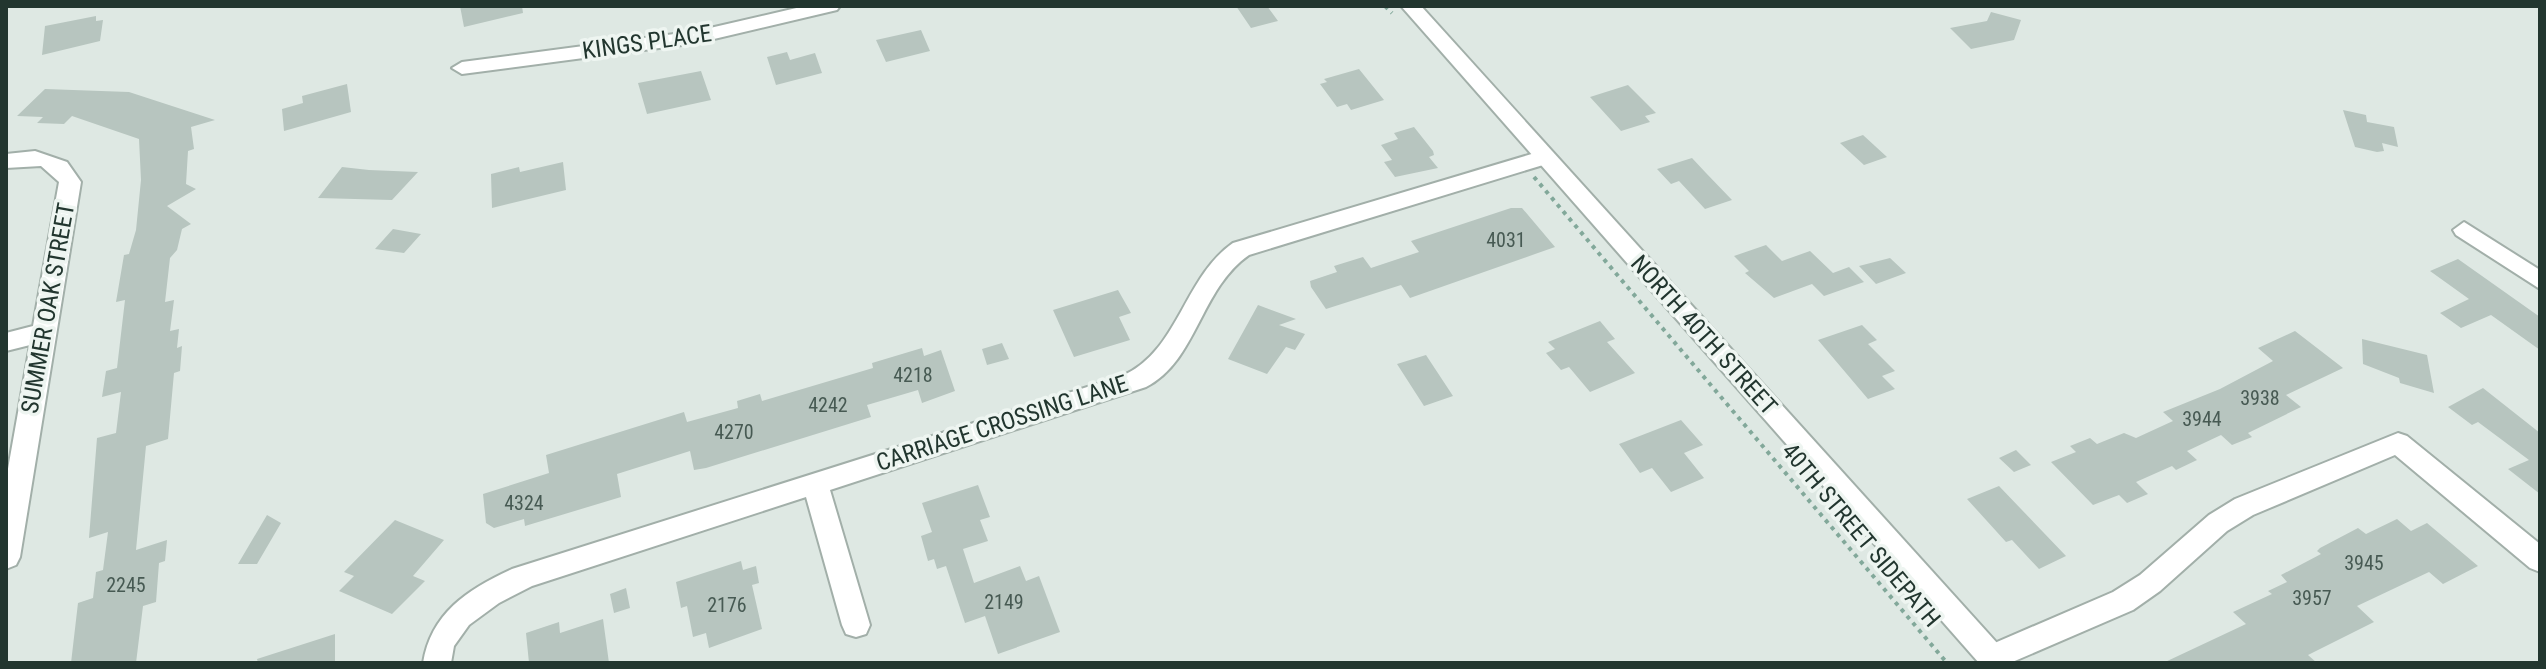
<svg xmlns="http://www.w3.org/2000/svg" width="2546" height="669" font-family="'Roboto Condensed',sans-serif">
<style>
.building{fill:#b7c5bf}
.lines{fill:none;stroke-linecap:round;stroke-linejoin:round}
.minor-casing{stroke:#a2afa9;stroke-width:4}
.tertiary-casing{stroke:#a2afa9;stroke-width:4}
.path{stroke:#82a89a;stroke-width:4;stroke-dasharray:4 5;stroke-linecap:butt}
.minor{fill:#fff;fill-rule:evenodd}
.tertiary{fill:#fff;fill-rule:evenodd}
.labels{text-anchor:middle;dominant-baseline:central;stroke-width:7;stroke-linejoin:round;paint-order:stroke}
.number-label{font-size:20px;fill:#475a53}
.street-label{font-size:24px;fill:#22362f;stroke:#eef5f1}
</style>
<rect width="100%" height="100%" fill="#dee8e3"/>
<path class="building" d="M460 6H522L523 13 464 27Z
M1236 6H1267L1278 21 1251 28Z
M1991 12 2021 20 2014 40 1971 49 1950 28 1987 21Z
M96 16V21L103 20 100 41 42 55 45 26Z
M921 30 930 51 886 62 876 40Z
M787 52 790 60 815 53 822 73 776 85 767 57Z
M1359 69 1384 100 1351 110 1347 104 1337 107 1320 84 1327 82 1324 79Z
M701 71 711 100 647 114 638 83Z
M347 84 351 112 284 131 282 109 303 103 302 96Z
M1628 85 1656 113 1645 116 1650 122 1621 131 1590 97Z
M45 89 129 92 215 120 191 127 194 149 188 151 186 184 196 189 167 206 191 224 182 229 177 250 170 258 165 302 174 300 170 331 179 329 177 348 182 346 180 371 174 373 168 439 146 446 136 550 167 540 165 561 159 563 156 602 143 606 136 663H71L78 603 93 598 96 572 103 570 108 532 89 538 97 438 116 433 121 392 102 397 106 371 117 368 125 300 116 302 124 255 129 254 136 230 141 180 139 139 72 116 64 124 37 123 43 117 17 116Z
M2343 110 2366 115 2367 122 2394 127 2398 147 2382 143 2384 151 2377 152 2355 147Z
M1414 127 1433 151 1434 155 1429 157 1438 168 1395 177 1384 162 1392 160 1381 145 1398 139 1394 133Z
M1863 135 1887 157 1864 165 1840 143Z
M1692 158 1706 173 1732 200 1705 209 1679 181 1671 184 1657 169Z
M563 162 566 190 492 208 491 174 519 167 520 172Z
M342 167 369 170 418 172 392 200 318 198Z
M1511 208H1522L1555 247 1410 298 1401 285 1326 309 1311 287 1310 281 1337 272 1334 266 1363 257 1371 268 1419 252 1411 241Z
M393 229 421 234 404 253 375 249Z
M1766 245 1782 261 1810 251 1833 273 1849 267 1864 282 1824 296 1812 284 1774 298 1745 273 1749 271 1734 256Z
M1890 258 1906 273 1876 284 1859 266Z
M2458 259 2540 317V350L2491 315 2461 328 2440 313 2469 299 2430 271Z
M1118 290 1131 313 1119 317 1130 340 1074 357 1053 310Z
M1258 305 1296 319 1279 325 1305 334 1295 350 1286 347 1267 374 1228 359Z
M1600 321 1615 339 1607 342 1635 373 1590 392 1569 367 1561 370 1546 353 1555 349 1548 342Z
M1862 325 1877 340 1868 344 1895 371 1882 376 1895 389 1868 399 1818 340Z
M2295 331 2343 368 2286 395 2301 407 2248 433 2252 437 2232 445 2221 435 2187 451 2197 460 2176 470 2172 466 2136 482 2148 494 2127 503 2119 495 2093 505 2051 462 2076 452 2070 446 2090 438 2097 444 2124 433 2136 438 2173 421 2163 412 2220 389 2273 361 2258 348Z
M2362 339 2427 355 2434 393 2400 383 2399 378 2363 364Z
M1002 343 1009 359 987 365 982 349Z
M922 348 924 356 941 350 955 391 922 403 918 390 867 405 871 417 706 468 694 470 690 451 617 474 621 497 525 526 524 519 494 528 486 523 483 494 549 473 546 455 684 412 687 422 738 408 737 401 760 394 762 401 873 368 872 363Z
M1426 355 1453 396 1424 406 1397 364Z
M2483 388 2540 433V494L2508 469 2529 460 2478 422 2472 425 2448 407Z
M1681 420 1703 445 1684 453 1704 478 1671 492 1652 468 1640 473 1619 444Z
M2016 450 2031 465 2014 472 1999 458Z
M978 485 990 517 980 520 988 541 963 549 974 583 1020 566 1026 581 1039 576 1060 632 998 654 985 616 965 623 946 566 937 569 934 559 928 561 921 536 932 532 922 503Z
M1999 486 2066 556 2039 569 2012 540 2006 542 1967 499Z
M267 515 281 523 257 564H238Z
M2397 519 2411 531 2427 523 2478 566 2443 584 2429 572 2357 606 2374 622 2308 655 2317 663H2163L2246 624 2233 612 2272 594 2268 591 2287 582 2281 575 2321 554 2317 551 2320 548 2358 528 2366 534Z
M395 520 444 540 413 576 425 581 392 614 339 591 354 576 344 572Z
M741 561 743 570 756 566 759 583 752 585 762 629 709 648 706 633 693 637 687 606 681 608 676 582Z
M626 588 630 608 614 613 610 594Z
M603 619 609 663H529L526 633 559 622 560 633Z
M335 634V663H258L257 659Z"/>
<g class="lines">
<g class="minor-casing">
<path id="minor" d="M805 6H840L837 10 697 43 462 74 452 68 462 62 697 31Z
M1545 150 1556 157 1553 162 1249 255C1200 289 1197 361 1146 387L830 490 870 625 866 634 856 637 846 634 842 625 806 497 532 586 499 603 469 625 454 646 451 663H423C431 613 468 589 512 569L1122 376C1179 351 1183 278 1233 243Z
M35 151 67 162 81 182 20 557 16 565 6 569V480L30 345 6 351V333L33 326 59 182 41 166 6 168V154Z
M2464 222 2540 270V289L2456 235 2453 230Z
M2398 433 2407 436 2540 544V572L2530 568 2395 455 2253 515 2227 531 2160 591 2133 610 2010 663H1981L1979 657 1983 648 2113 592 2140 575 2209 515 2235 499Z"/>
</g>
<g class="tertiary-casing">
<path id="tertiary" d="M1401 6H1421L2007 654 2011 663H1979Z"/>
</g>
<path class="path" d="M1385 6 1392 13
M1534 177 1947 663"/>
<use href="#minor" class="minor"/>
<use href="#tertiary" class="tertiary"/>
</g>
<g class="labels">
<g class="number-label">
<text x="1506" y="240">4031</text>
<text x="913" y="375">4218</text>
<text x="2260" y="398">3938</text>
<text x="828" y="405">4242</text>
<text x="2202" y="419">3944</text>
<text x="734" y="432">4270</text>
<text x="524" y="503">4324</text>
<text x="2364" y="563">3945</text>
<text x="126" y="585">2245</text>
<text x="2312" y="598">3957</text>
<text x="1004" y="602">2149</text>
<text x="727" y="605">2176</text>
</g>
<g class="street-label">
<text transform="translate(647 42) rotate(-8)">KINGS PLACE</text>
<text transform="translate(48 308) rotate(-80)">SUMMER OAK STREET</text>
<text transform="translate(1704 335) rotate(48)">NORTH 40TH STREET</text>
<text transform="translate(1002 423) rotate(-18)">CARRIAGE CROSSING LANE</text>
<text transform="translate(1861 535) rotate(50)">40TH STREET SIDEPATH</text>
</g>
</g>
<rect width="2546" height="669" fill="none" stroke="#22362f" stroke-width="16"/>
</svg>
